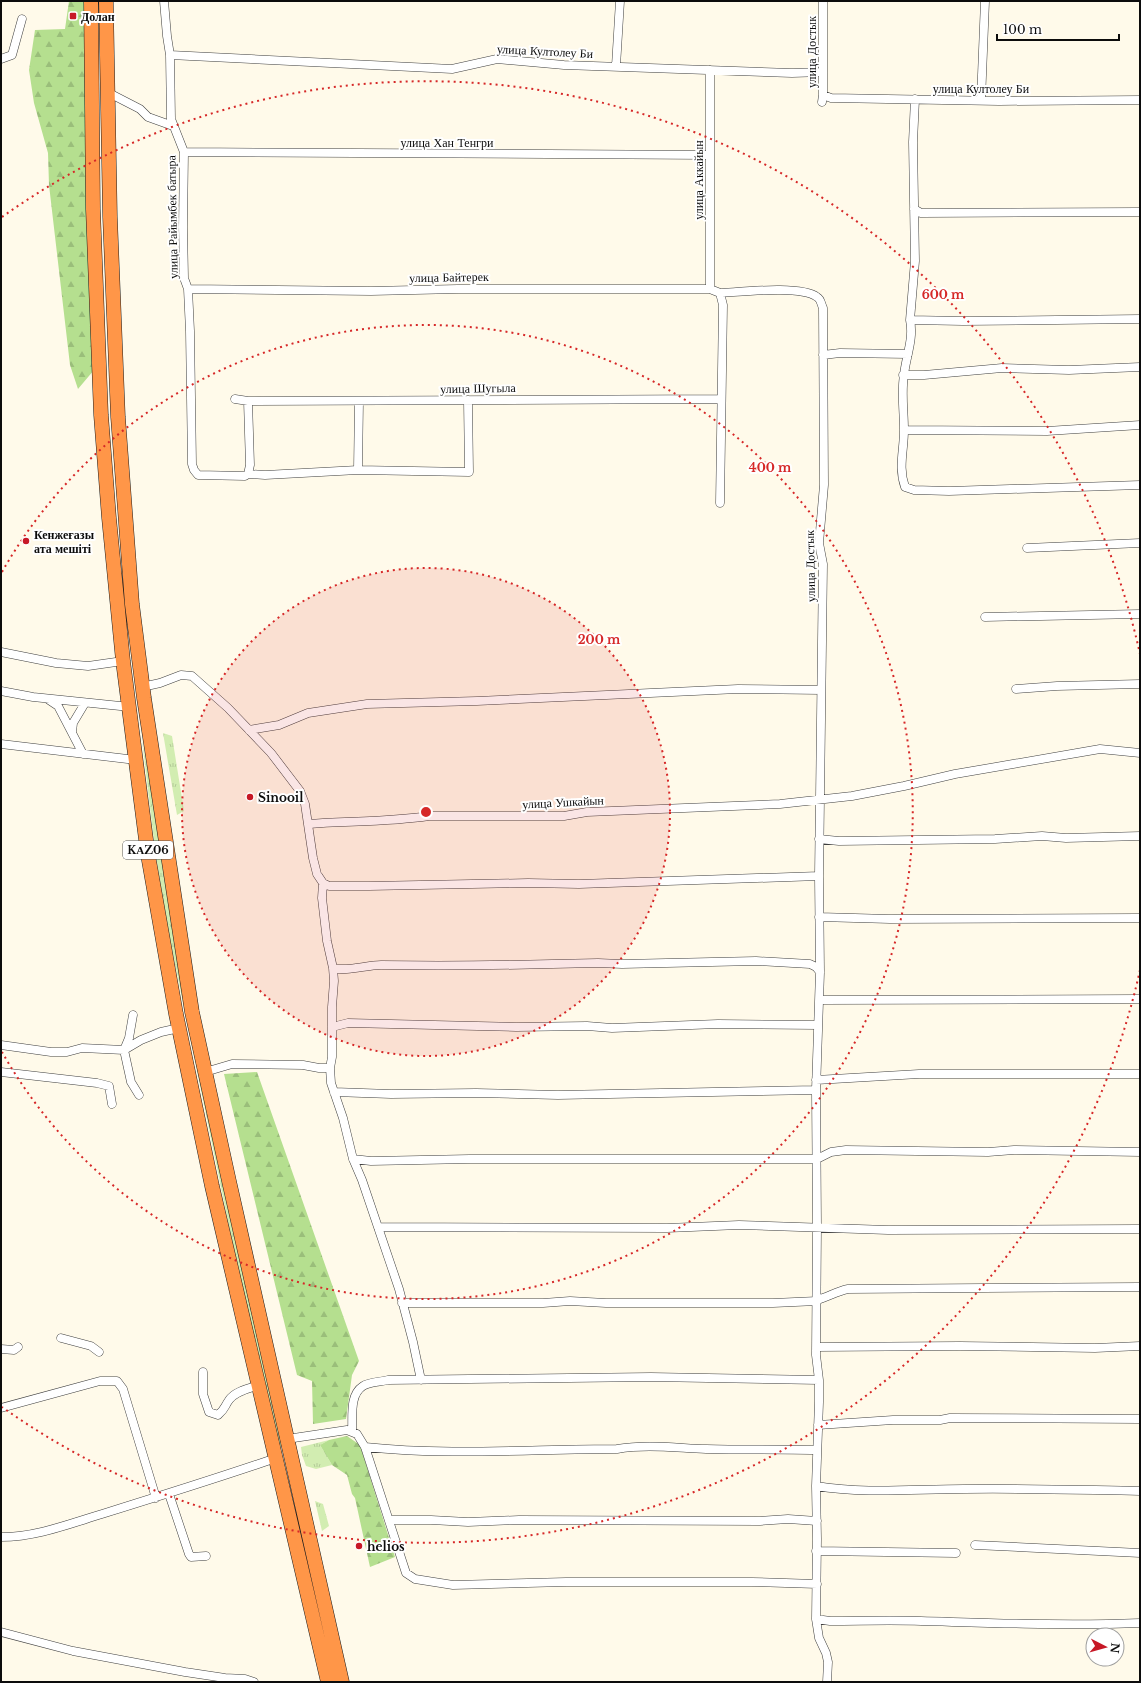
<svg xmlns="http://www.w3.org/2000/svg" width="1141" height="1683" font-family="'Libre Baskerville',serif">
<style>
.grass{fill:url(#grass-tufts)}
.forest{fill:url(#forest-firs)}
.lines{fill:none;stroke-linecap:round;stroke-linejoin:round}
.street-casing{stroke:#3f3f3f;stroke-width:9}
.highway-casing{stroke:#1d1d1d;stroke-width:15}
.street{stroke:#fff;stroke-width:8}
.highway{stroke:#ff9648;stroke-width:14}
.ring{fill:none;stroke:#d62828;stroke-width:2;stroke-dasharray:2 4}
.poi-dot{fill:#c71826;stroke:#fff;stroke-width:1.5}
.labels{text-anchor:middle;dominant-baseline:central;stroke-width:4;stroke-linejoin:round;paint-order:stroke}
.shield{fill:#fff;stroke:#555;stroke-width:1}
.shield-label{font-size:11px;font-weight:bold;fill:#0c0c0c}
.poi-label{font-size:12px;font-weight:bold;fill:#0c0c0c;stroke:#fff;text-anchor:start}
.street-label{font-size:12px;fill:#0c0c0c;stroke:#fff}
.centre{fill:#d62828;stroke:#fff;stroke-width:2}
.ring-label{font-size:12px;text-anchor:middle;font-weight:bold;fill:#d62828;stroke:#fff;stroke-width:4;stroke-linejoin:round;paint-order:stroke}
</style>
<defs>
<pattern id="grass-tufts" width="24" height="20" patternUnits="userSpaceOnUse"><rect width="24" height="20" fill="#d2edb1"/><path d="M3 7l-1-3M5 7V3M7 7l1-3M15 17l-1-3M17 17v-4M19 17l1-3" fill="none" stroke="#b3ca97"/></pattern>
<pattern id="forest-firs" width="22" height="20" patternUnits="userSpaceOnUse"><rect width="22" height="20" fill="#b5df8f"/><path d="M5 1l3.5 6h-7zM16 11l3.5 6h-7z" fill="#9abe7a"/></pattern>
</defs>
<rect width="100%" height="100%" fill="#fffaea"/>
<path class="grass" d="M163 733 172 736 184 811 177 815Z
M142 740 165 866 284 1445 278 1447 230 1231 166 920 155 849Z
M329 1440 320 1445 332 1465 316 1469 306 1466 302 1455 301 1447Z
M315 1501 323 1504 329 1526 322 1531Z"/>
<path class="forest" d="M69 1H89L94 370 78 389 70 365 49 185 48 153 34 103 29 70 35 30 65 29Z
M257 1072 359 1361 352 1375 346 1419 313 1424 312 1381 297 1375 224 1074Z
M347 1436 360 1445 395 1557 370 1567 355 1498 352 1494 347 1475 332 1465 320 1445 329 1440Z"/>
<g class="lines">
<g class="street-casing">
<path id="street" d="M164 1 167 36 170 55 171 119 184 152 183 227 184 278 188 289 190 331 192 464 194 470 198 475 245 476 248 474 250 465 248 401
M170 55 452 69 497 59 564 65 792 73 823 72
M1 59 12 55 22 19
M616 66 620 1
M107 92 140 109 148 117 173 126
M823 95 831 98 999 101 1140 100
M915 99 913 142 915 261 910 320C914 339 906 356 904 375 901 393 904 411 904 430 904 451 898 467 905 487L914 490 949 491 1140 485
M981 100 985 1
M822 102 823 95V1
M184 152 710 155
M914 209 921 213 1140 212
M188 289 371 291 458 289H710L720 293
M710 289V70
M720 293C741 292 801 285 817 297 821 299 821 304 823 308L824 485 819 543 823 564 819 876 820 972 816 1090 817 1227 816 1355 819 1380V1402L816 1486 817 1539 816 1619 819 1638 826 1653 828 1662 827 1682
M720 293 723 305 720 503
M910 320 963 321 1140 319
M823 355 840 353 908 354
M903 375H924L1002 368 1069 370 1140 367
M235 399 248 401 721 399
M904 430 1047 431 1140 425
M358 470 359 401
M248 474 265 475 358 470 469 472 468 400
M1027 548 1140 543
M985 617 1140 614
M1 652 56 663 88 666 123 661
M142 687 160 683 181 675 192 676 228 708 271 753 300 791 305 804 313 858 317 874 323 883 322 898 327 941 333 968 334 981 332 1007V1057L330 1068 331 1083 343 1118 353 1159 362 1180 399 1289 413 1342 421 1380
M1016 689 1057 686 1140 684
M1 691 33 697 130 707
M49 700 58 706 83 754
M249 730 279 725 308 713 367 704 477 701 738 689 821 690
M72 732 73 723 85 703
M1 744 136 760
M308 824C348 821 389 822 429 816H564L587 812 780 804 852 796 904 786 955 774 1100 749 1140 753
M819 839 839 841 995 839 1042 836 1066 838 1140 836
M323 883 329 886H369L528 883 579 884 819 876
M819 917 890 919 1140 918
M333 968C346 972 366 965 381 965 454 966 526 965 598 963L622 964 756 961 810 964 816 967 820 972
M819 1000 1140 999
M133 1015 129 1038 124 1050 131 1082 139 1095
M332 1027 348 1023 516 1027 587 1026 612 1028 718 1024 818 1025
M1 1045 51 1052H67L82 1048 124 1050 141 1040 161 1032 179 1028
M1 1072 97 1083 109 1086 112 1104
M205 1072 232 1064 303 1065 319 1068H330
M816 1080 919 1074H1140
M334 1092 391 1094 476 1093 558 1095 816 1090
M353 1159 371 1161 470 1159H817L831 1152 846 1150 988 1152 1014 1150 1140 1152
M378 1227 667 1228 739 1225 888 1230 1140 1229
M817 1300C828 1297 837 1291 848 1289L1140 1287
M402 1303H543L570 1301 606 1303H773L817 1301
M61 1338 91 1346 99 1352
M816 1347 960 1346 1095 1348 1140 1346
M1 1349 14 1350 18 1347
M203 1372V1394L209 1412 218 1415C226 1408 224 1407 229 1400 235 1391 250 1388 259 1385
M1 1408 100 1381H117L123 1389 156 1498
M818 1425 893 1420H940L950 1418 1140 1419
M352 1431C353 1417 349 1395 363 1386 369 1382 380 1382 388 1380L651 1377 819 1380
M287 1439 347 1430 357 1434 365 1447 406 1573 415 1579 453 1585 566 1582H752L817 1584
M365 1447C448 1456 533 1449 617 1449 646 1444 676 1448 706 1449 742 1450 779 1449 816 1450
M816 1486C864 1494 915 1489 964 1489 1023 1488 1081 1490 1140 1491
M169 1494 189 1554 191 1557 206 1556
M389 1520H431L468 1522 519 1520 760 1521 788 1519 817 1521
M1 1537C36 1537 69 1524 102 1514 160 1496 218 1478 276 1458
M975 1545 1140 1553
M816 1551 956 1553
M816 1619 830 1621C860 1621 891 1620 921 1621 994 1623 1067 1626 1140 1623
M1 1632 73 1651 185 1672 225 1678 245 1679 254 1682"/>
</g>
<g class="highway-casing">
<path id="highway" d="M91 1 93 209 101 415 109 518 123 661 148 855 176 1014 212 1186 328 1682
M106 1 110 217 118 417 132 604 144 698 192 1012 229 1181 342 1682"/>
</g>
<use href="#street" class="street"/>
<use href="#highway" class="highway"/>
</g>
<circle cx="426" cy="812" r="244" fill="#d62828" fill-opacity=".12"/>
<g class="ring">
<circle cx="426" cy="812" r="244"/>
<path d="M2 572A487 487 0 1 1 2 1052"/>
<path d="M1140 970A731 731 0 0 1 2 1407M2 217A731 731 0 0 1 1140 654"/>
</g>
<g class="poi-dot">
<rect x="69" y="12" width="8" height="8" rx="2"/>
<circle cx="26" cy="541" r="4"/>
<circle cx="250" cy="797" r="4"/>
<circle cx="359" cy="1546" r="4"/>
</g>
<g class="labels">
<rect class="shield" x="123" y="841" width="50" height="18" rx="3"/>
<g class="shield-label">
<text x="148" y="850">KАZ06</text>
</g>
<g class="poi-label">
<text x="81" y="16">Долан</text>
<text x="34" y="534">Кенжеғазы<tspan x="34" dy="14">ата мешіті</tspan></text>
<text x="258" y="797">Sinooil</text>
<text x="367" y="1546">helios</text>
</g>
<g class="street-label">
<text transform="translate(545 51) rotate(3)">улица Култолеу Би</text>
<text transform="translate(811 52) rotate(-90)">улица Достык</text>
<text x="981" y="88">улица Култолеу Би</text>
<text x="447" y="142">улица Хан Тенгри</text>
<text transform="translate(698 180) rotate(-90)">улица Аккайын</text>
<text transform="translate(172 217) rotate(-91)">улица Райымбек батыра</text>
<text transform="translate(449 277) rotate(-1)">улица Байтерек</text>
<text transform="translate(478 388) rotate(-1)">улица Шугыла</text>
<text transform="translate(810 566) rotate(-91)">улица Достык</text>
<text transform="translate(563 802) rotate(-3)">улица Ушкайын</text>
</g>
</g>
<circle cx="426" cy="812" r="6" class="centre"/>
<g class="ring-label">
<text x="943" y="299">600 m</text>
<text x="770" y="472">400 m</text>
<text x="599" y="644">200 m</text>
</g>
<rect width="1141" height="1683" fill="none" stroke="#0c0c0c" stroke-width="4"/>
<g transform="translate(1105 1647) rotate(96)"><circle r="19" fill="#ffffff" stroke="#9e9e9e"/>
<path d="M0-3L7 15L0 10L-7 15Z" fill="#c71826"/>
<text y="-6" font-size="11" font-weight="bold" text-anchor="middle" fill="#0c0c0c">N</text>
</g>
<path d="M997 34v6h122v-6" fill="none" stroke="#0c0c0c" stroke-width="2"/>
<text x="1003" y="34" font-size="12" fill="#0c0c0c" stroke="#ffffff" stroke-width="3" paint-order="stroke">100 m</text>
</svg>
